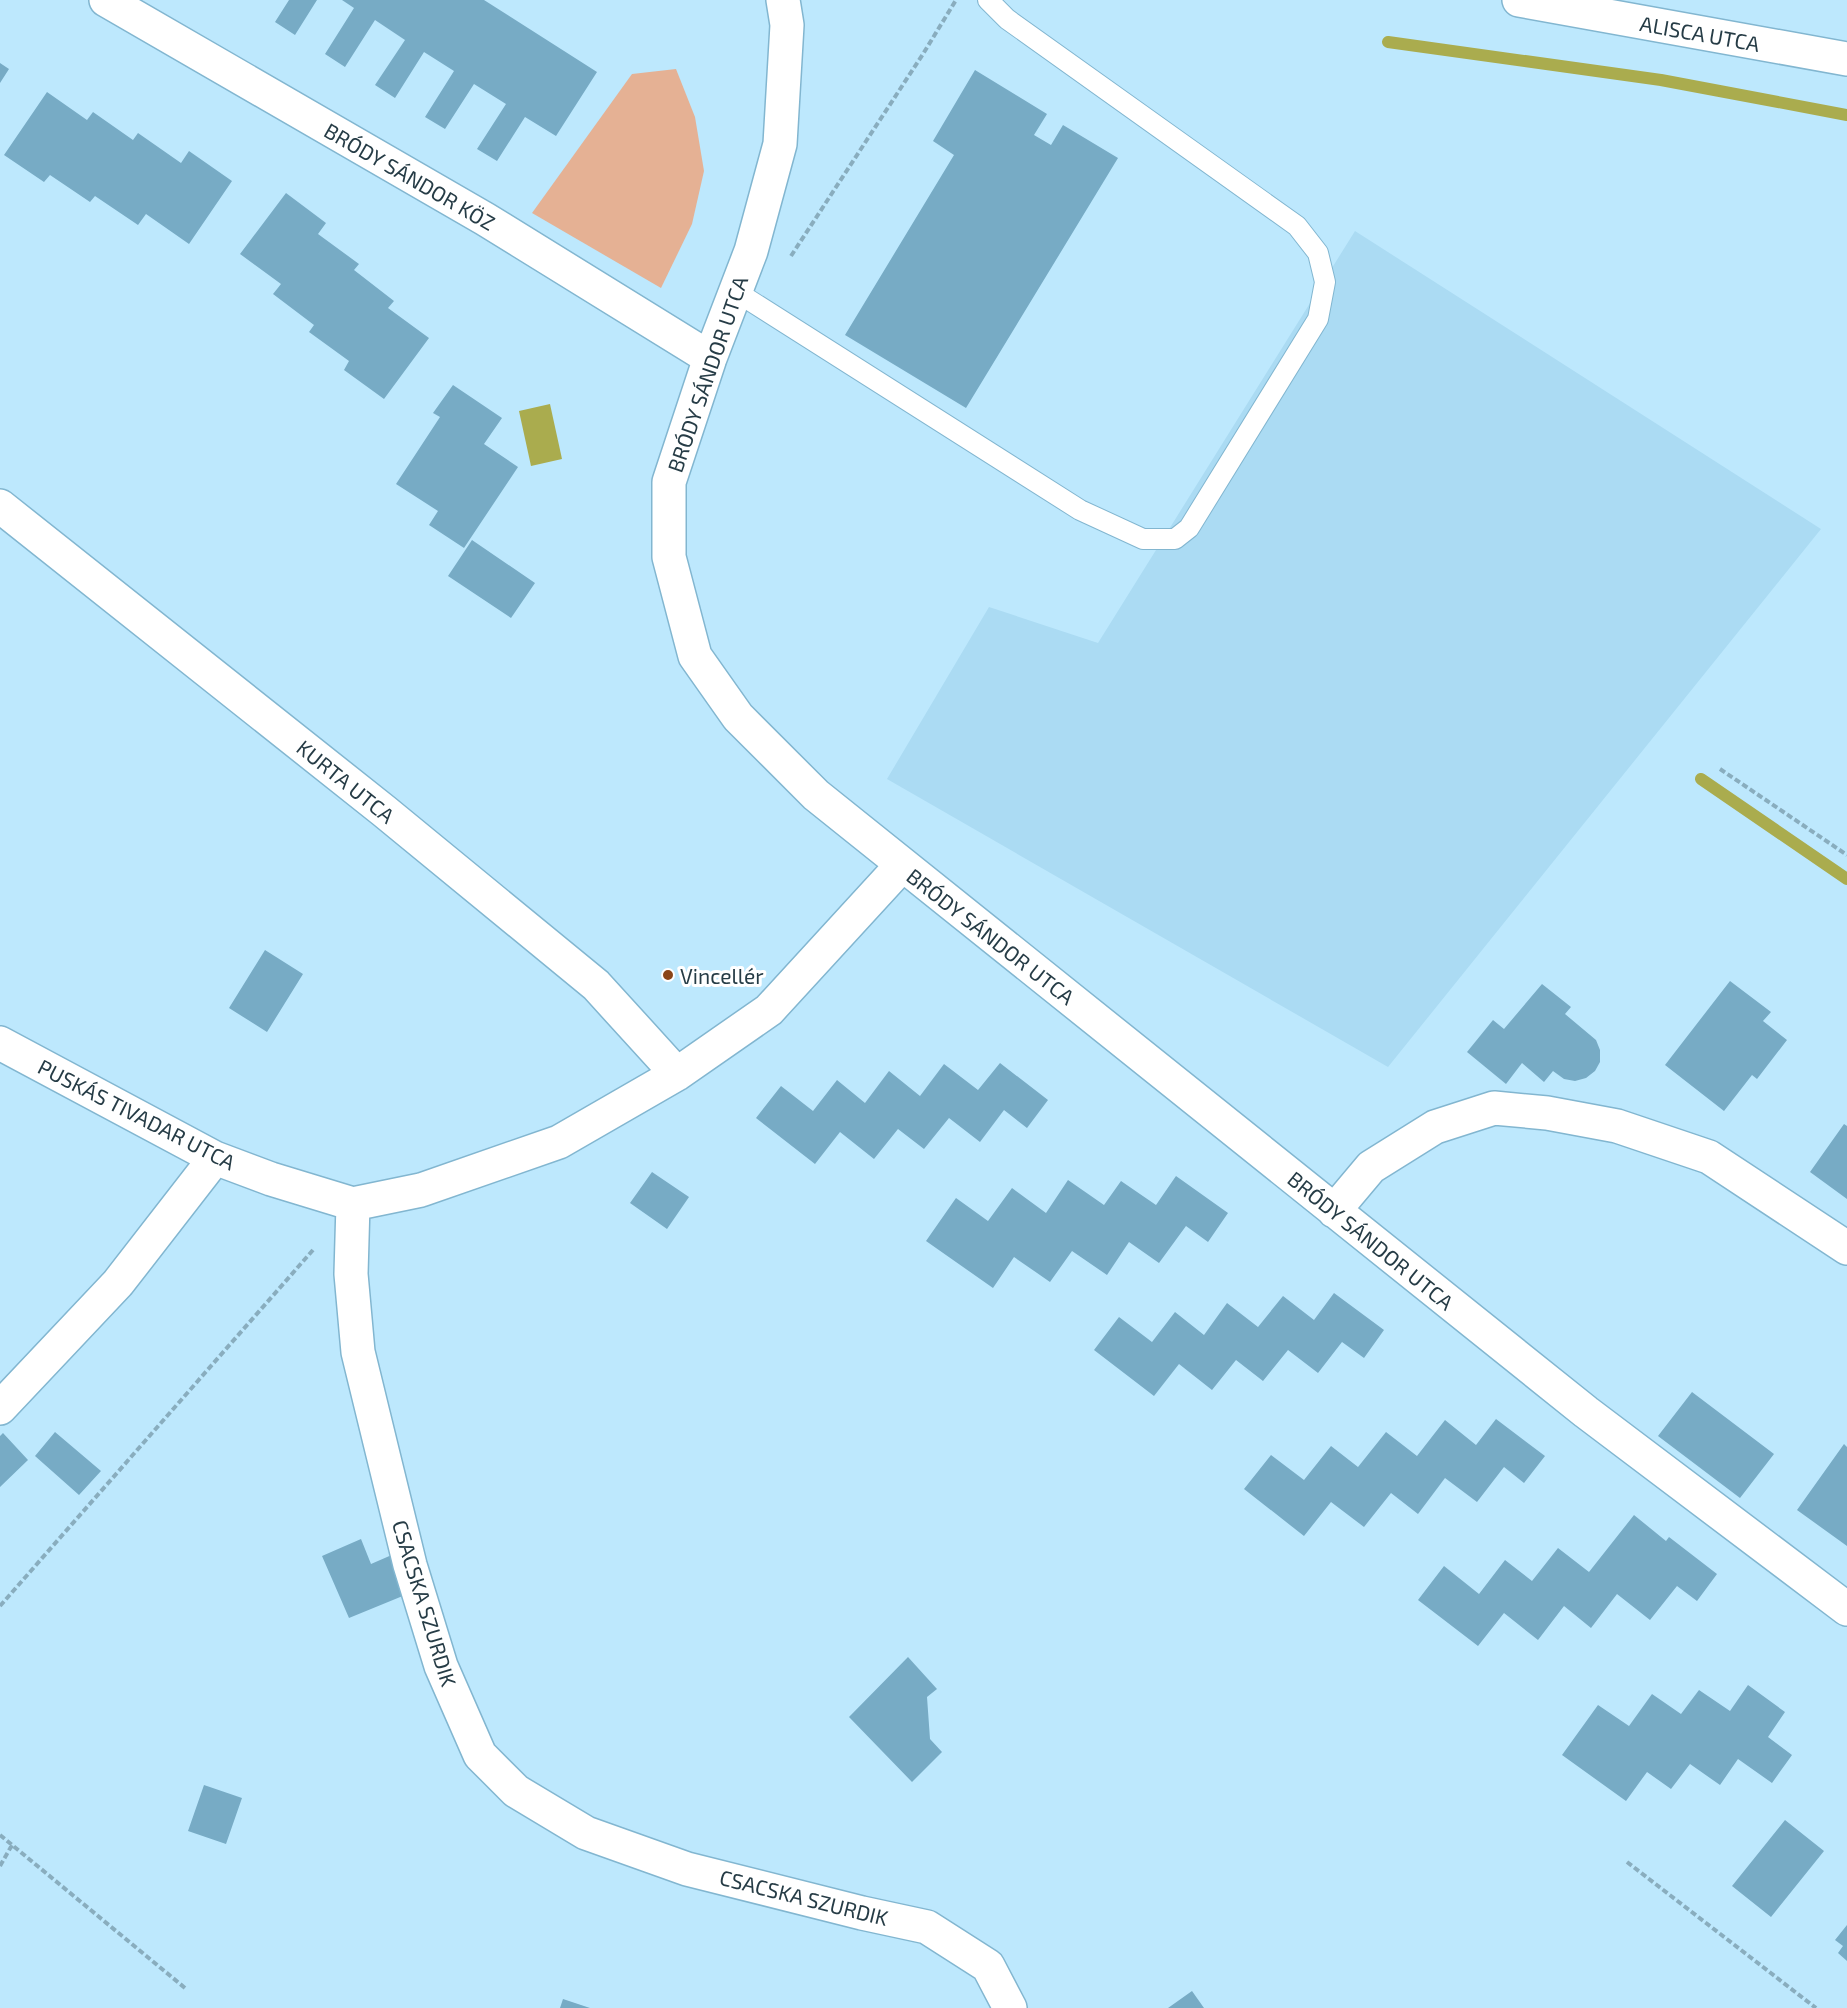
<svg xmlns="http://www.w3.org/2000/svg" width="1847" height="2008" font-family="'Exo 2',sans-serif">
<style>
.built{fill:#abdbf3}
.green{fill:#e5b194}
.water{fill:#aaac4e}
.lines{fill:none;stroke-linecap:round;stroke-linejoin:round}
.stream{stroke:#aaac4e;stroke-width:12}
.building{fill:#77abc5}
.service-casing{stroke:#82b6d0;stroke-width:22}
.minor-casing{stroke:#82b6d0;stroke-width:36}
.path{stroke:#89adbe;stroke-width:4;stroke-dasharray:6 3;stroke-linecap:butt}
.service{stroke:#fff;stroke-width:20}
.minor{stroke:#fff;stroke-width:33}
.poi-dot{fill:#8a4619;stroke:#fff;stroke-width:2}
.labels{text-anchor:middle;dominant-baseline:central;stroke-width:6;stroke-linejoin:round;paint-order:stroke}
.street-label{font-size:21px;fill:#263c46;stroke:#fff}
.poi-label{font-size:21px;fill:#263c46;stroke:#fff;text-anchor:start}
</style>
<rect width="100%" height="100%" fill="#bde8fd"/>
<path class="built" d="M1355 231 1821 529 1388 1067 887 779 989 607 1098 643Z"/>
<path class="green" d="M676 69 695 117 704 171 692 224 661 288 532 213 632 74Z"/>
<path class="water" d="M550 404 562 459 531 466 519 411Z"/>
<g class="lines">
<path class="stream" d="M1388 42 1661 80 1847 115
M1701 779 1847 879"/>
</g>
<path class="building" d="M289 0H317L295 35 275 22Z
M342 0H484L597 72 556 136 525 117 497 161 477 149 506 104 474 84 445 129 425 117 454 71 424 52 395 98 375 85 405 40 375 20 345 67 325 54 354 8Z
M0 63 9 69 0 83Z
M975 70 1047 114 1034 135 1051 145 1063 125 1118 158 966 408 845 335 954 155 933 141Z
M47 92 87 120 93 112 133 140 138 133 181 163 189 151 232 181 189 244 146 214 138 225 95 196 90 202 50 175 44 182 4 155Z
M286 193 326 223 318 234 359 264 354 270 394 301 388 308 429 338 384 399 344 370 349 361 309 332 314 325 273 294 281 284 240 254Z
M453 385 502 418 484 444 518 467 464 548 429 525 438 511 396 484 440 417 433 413Z
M472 540 535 583 511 618 448 576Z
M265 950 303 974 267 1032 229 1008Z
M1730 981 1771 1012 1763 1021 1787 1040 1757 1079 1752 1075 1724 1111 1665 1065Z
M1542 984 1571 1007 1565 1014 1596 1040 1600 1050V1062L1595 1071 1586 1078 1575 1081 1564 1079 1553 1071 1544 1082 1522 1063 1506 1084 1467 1052 1493 1020 1504 1029Z
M1000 1063 1048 1100 1027 1128 1004 1110 980 1142 949 1118 924 1149 898 1129 874 1159 840 1132 815 1164 756 1118 781 1086 813 1111 837 1080 865 1103 889 1071 920 1096 944 1064 978 1090Z
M1844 1124 1847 1126V1199L1810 1172Z
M652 1172 689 1197 667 1229 630 1203Z
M1176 1176 1228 1213 1208 1242 1186 1226 1159 1263 1129 1242 1107 1275 1072 1251 1050 1282 1014 1257 993 1288 926 1241 956 1198 988 1221 1012 1188 1046 1213 1068 1180 1104 1205 1121 1181 1156 1205Z
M1334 1293 1384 1330 1364 1358 1342 1342 1318 1373 1288 1350 1263 1381 1236 1360 1212 1390 1179 1364 1154 1396 1094 1350 1119 1317 1152 1342 1175 1312 1204 1335 1227 1303 1258 1327 1283 1296 1314 1320Z
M1692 1392 1774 1454 1740 1498 1658 1436Z
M1496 1419 1545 1456 1524 1483 1504 1467 1477 1502 1445 1478 1418 1514 1391 1493 1364 1527 1331 1502 1304 1536 1244 1489 1271 1455 1304 1480 1331 1446 1358 1467 1386 1432 1417 1456 1445 1420 1476 1445Z
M55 1432 101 1471 79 1495 35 1456Z
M3 1433 28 1460 0 1487V1436Z
M1844 1444 1847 1447V1546L1797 1510Z
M1634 1515 1666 1541 1669 1537 1717 1574 1697 1601 1677 1586 1650 1620 1617 1594 1591 1628 1564 1606 1538 1640 1504 1613 1478 1646 1418 1600 1444 1566 1479 1594 1505 1560 1532 1581 1558 1548 1589 1572Z
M361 1539 371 1564 394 1554 410 1593 349 1618 322 1556Z
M908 1657 937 1689 927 1697 930 1739 942 1752 912 1782 849 1717Z
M1748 1685 1785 1712 1768 1737 1792 1755 1772 1783 1738 1759 1720 1785 1690 1764 1671 1789 1647 1772 1626 1801 1562 1755 1598 1705 1629 1726 1652 1694 1681 1714 1699 1690 1730 1711Z
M204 1785 242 1798 226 1844 188 1831Z
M1785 1820 1824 1851 1771 1917 1732 1886Z
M1847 1925V1961L1838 1953 1843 1946 1835 1940Z
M1192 1991 1204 2008H1168Z
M563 1999 590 2008H560Z"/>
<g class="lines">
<g class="service-casing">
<path id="service" d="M735 291 1080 510 1143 539H1175L1189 528 1318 319 1325 282 1318 253 1297 226 1007 19 988 0"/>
</g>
<g class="minor-casing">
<path id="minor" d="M106 0 485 219 710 358
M783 0 787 25 780 144 751 251 710 358 669 482V557L695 656 738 717 816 795 1586 1412 1847 1609
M1519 0 1847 59
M0 506 384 811 596 985 677 1074
M0 1043 215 1158 271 1179 353 1204 421 1190 559 1142 677 1074 769 1010 902 865
M353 1204 351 1274 358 1352 410 1565 441 1666 480 1755 516 1791 586 1833 687 1869 862 1913 927 1927 988 1966 1010 2008
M1334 1211 1371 1167 1435 1127 1494 1108 1547 1113 1617 1126 1709 1157 1847 1248
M0 1408 118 1283 215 1158"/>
</g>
<path class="path" d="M791 256 923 54 956 0
M1720 769 1847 855
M0 1606 313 1250
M0 1835 185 1988
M1627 1862 1816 2008
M0 1866 12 1845"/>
<use href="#service" class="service"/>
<use href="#minor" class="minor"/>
</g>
<circle class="poi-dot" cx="668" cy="975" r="6"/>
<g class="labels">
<g class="street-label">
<text transform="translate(1700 33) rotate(10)">ALISCA UTCA</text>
<text transform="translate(410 176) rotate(30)">BRÓDY SÁNDOR KÖZ</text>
<text transform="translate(707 374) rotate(-71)">BRÓDY SÁNDOR UTCA</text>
<text transform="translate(346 781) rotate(39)">KURTA UTCA</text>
<text transform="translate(991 936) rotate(38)">BRÓDY SÁNDOR UTCA</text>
<text transform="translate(137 1114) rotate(27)">PUSKÁS TIVADAR UTCA</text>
<text transform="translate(1371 1240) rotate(39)">BRÓDY SÁNDOR UTCA</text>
<text transform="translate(425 1603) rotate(73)">CSACSKA SZURDIK</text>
<text transform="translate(804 1897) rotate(14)">CSACSKA SZURDIK</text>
</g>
<g class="poi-label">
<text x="680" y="975">Vincellér</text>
</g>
</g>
</svg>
